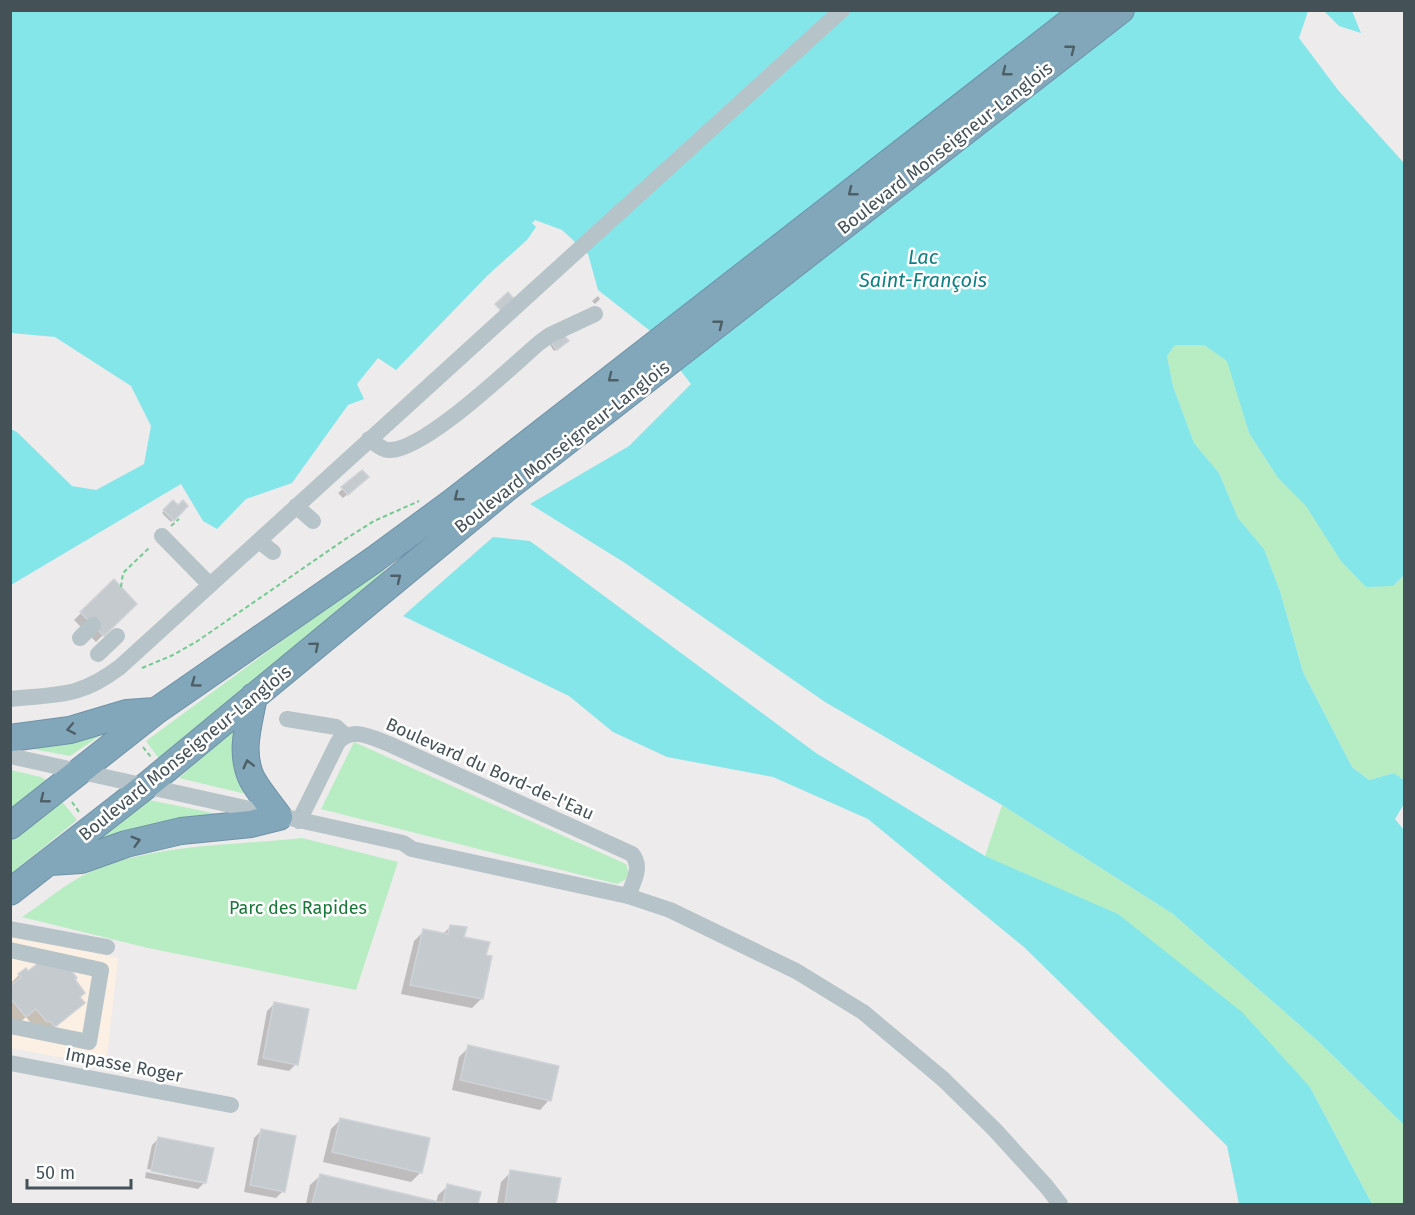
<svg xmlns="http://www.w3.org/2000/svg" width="1415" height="1215" font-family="'Fira Sans',sans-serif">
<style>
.commercial{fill:#fbf0e3}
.green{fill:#b8edc4}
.water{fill:#85e6ea}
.shadow{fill:#0003}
.building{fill:#c5cacf;stroke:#cfd3d7;stroke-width:1.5}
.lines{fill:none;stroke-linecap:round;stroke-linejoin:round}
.highway-casing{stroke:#6e92a7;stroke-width:28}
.path{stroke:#71cb90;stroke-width:2;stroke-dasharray:4.5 3;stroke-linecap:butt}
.minor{stroke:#b6c3c8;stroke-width:16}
.highway{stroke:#82a7bb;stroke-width:26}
.oneway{stroke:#4d5f67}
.labels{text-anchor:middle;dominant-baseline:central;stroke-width:5;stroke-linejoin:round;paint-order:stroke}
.street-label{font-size:18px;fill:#445258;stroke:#fff}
.park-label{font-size:18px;fill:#177837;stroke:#fff}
.water-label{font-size:20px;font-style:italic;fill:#0e8086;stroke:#fff}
</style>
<rect width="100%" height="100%" fill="#eeebec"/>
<path class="commercial" d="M10 936 118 958 106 1066 11 1048Z"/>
<path class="green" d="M1175 345H1204L1228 361 1249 433 1278 478 1393 586 1404 575V780L1394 773 1369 780 1352 767 1303 672 1280 591 1264 549 1238 518 1219 473 1194 443 1173 386 1167 356Z
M381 568 386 572 160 760 146 741Z
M242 722 258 797 179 778Z
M110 729 70 756 11 745Z
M354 742 626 864 629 873 625 880 617 884 321 809Z
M11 770 41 777 50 782 11 814Z
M60 799 77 820 11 874V840Z
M149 800 238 818 82 853Z
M1002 805 1173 914 1320 1043 1404 1125V1204H1372L1310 1087 985 856Z
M302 838 398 862 356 990 148 948 22 917C42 904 61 887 82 876 146 843 231 846 302 838Z"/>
<path class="water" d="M10 11H1308L1299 38 1338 90 1404 163V575L1393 586 1366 587 1341 561 1306 506 1278 478 1249 433 1227 361 1204 345H1175L1167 356 1173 386 1194 443 1219 473 1238 518 1264 549 1280 591 1303 672 1352 767 1369 780 1394 773 1404 780V804L1395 819 1404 830V1125L1320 1043 1173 914 1002 805 825 702 625 563 530 504 629 446 691 384 649 330 598 290 588 254 562 230 535 220 532 223 536 227 527 240 488 275 396 370 378 358 357 384 364 399 348 405 292 483 246 499 217 529 203 521 181 484 11 585V429L17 432 72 486 96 490 144 464 151 426 131 386 55 337 11 333Z
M1324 11H1352L1361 33 1339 26Z
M493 537 530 541 816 753 985 856 1118 914 1242 1012 1310 1087 1372 1204H1239L1227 1146 1025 948 868 819 773 777 667 757 613 732 569 696 403 616Z"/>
<path class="shadow" d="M598 296 600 299 595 304 592 301Z
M563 336 565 343 554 351 550 345Z
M362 472V482L343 498 338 493Z
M173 502 178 507 186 506 171 522 162 513Z
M114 581 135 604 96 642 74 620Z
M450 927 462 938 482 998 472 1008 401 994 414 941 424 931 442 935Z
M28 973 73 980 79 998 83 1003 45 1036 37 1031 26 1017 16 1026 10 1019V984L19 975Z
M274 1004 296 1064 289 1071 257 1065 267 1011Z
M469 1047 549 1100 540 1110 452 1090 459 1057Z
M341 1119 421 1172 411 1182 323 1162 331 1129Z
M261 1131 283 1191 276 1198 244 1192 254 1138Z
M159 1138 205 1182 198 1189 145 1178 146 1172 202 1183V1180L147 1169 152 1145Z
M511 1172 559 1180 555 1204H497L501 1182Z
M320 1176 436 1203 438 1195 448 1186 480 1193 477 1204H306L310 1185Z"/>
<path class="building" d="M508 292 514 299 501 311 495 304Z
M563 334 569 341 557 350 551 342Z
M362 470 369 477 348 495 341 487Z
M173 500 178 505 183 500 188 506 174 521 163 510Z
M114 579 137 604 104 636 80 612Z
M450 925 467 927 464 937 490 942 486 955 492 956 483 999 410 985 423 929 448 934Z
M41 961 68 966 77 978 75 979 85 993 80 997 85 1003 55 1027 50 1021 47 1022 36 1009 26 1017 10 998V986L21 977 18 974 26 968 28 971Z
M274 1002 309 1009 298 1065 263 1058Z
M468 1045 559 1066 551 1101 460 1080Z
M340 1118 430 1138 422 1173 332 1152Z
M261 1129 296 1136 285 1192 250 1185Z
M158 1137 214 1148 206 1183 151 1171Z
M510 1170 561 1178 556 1204H505Z
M320 1174 443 1203 447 1184 481 1192 478 1204H312Z"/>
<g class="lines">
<g class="highway-casing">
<path id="highway" d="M10 738 70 730 127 713 155 711
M10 826 156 711 375 559 451 503 1085 10
M50 862 81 860 126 844 181 831 251 824 279 817C270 804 259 792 252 779 239 752 249 724 254 696
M10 892 146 786 507 488 1121 10"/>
</g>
<path class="path" d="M171 526 179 519
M121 587 123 573 150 547
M142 668 173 655 196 642 347 538 374 521 419 501
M143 747 151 757
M72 802 79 812"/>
<path class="minor" d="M369 439C375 443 382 450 389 450 423 452 511 367 539 343L550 335 595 314
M296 506 313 521
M162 536 209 584
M259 541 273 552
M80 638 93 625
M98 654 117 636
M10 699C59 694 79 698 120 667L842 10
M287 719 336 727 346 736
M10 756 403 843 412 849 628 896 670 910 796 971 863 1012 943 1079 995 1130 1046 1186 1060 1204
M299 821 338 742C353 726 372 738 389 744L632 854C643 867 633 882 628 896
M10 929 107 947
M10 950 101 970 89 1042 10 1026
M10 1063 231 1105"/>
<use href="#highway" class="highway"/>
</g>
<defs><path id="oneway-chevron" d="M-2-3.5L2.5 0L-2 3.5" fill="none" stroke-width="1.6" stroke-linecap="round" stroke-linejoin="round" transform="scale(1.5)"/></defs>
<g class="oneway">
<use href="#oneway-chevron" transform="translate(1071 49) rotate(-38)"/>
<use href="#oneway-chevron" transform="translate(1006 72) rotate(142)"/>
<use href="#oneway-chevron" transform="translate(852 192) rotate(142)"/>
<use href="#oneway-chevron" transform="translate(719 324) rotate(-38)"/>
<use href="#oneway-chevron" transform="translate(612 378) rotate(142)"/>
<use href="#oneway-chevron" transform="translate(458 497) rotate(142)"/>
<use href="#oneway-chevron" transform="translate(397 578) rotate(-39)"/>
<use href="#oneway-chevron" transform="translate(315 646) rotate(-40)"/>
<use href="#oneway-chevron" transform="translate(195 683) rotate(144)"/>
<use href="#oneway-chevron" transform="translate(71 729) rotate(169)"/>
<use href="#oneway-chevron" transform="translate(248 764) rotate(-104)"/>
<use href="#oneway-chevron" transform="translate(44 799) rotate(141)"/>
<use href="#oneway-chevron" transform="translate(136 841) rotate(-16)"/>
</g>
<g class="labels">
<g class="street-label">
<text transform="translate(945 148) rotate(-38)">Boulevard Monseigneur-Langlois</text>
<text transform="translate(562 447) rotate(-38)">Boulevard Monseigneur-Langlois</text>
<text transform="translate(185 753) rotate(-39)">Boulevard Monseigneur-Langlois</text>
<text transform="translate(490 769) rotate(24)">Boulevard du Bord-de-l'Eau</text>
<text transform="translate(124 1065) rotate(11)">Impasse Roger</text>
</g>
<g class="park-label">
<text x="298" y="908">Parc des Rapides</text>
</g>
<g class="water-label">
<text x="923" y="257">Lac<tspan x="923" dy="23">Saint-François</tspan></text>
</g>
</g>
<rect width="1415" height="1215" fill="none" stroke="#445258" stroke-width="24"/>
<path d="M27 1179v9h104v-9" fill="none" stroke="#445258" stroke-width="3"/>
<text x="36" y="1179" font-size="18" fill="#445258" stroke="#ffffff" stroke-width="4.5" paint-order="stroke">50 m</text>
</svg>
